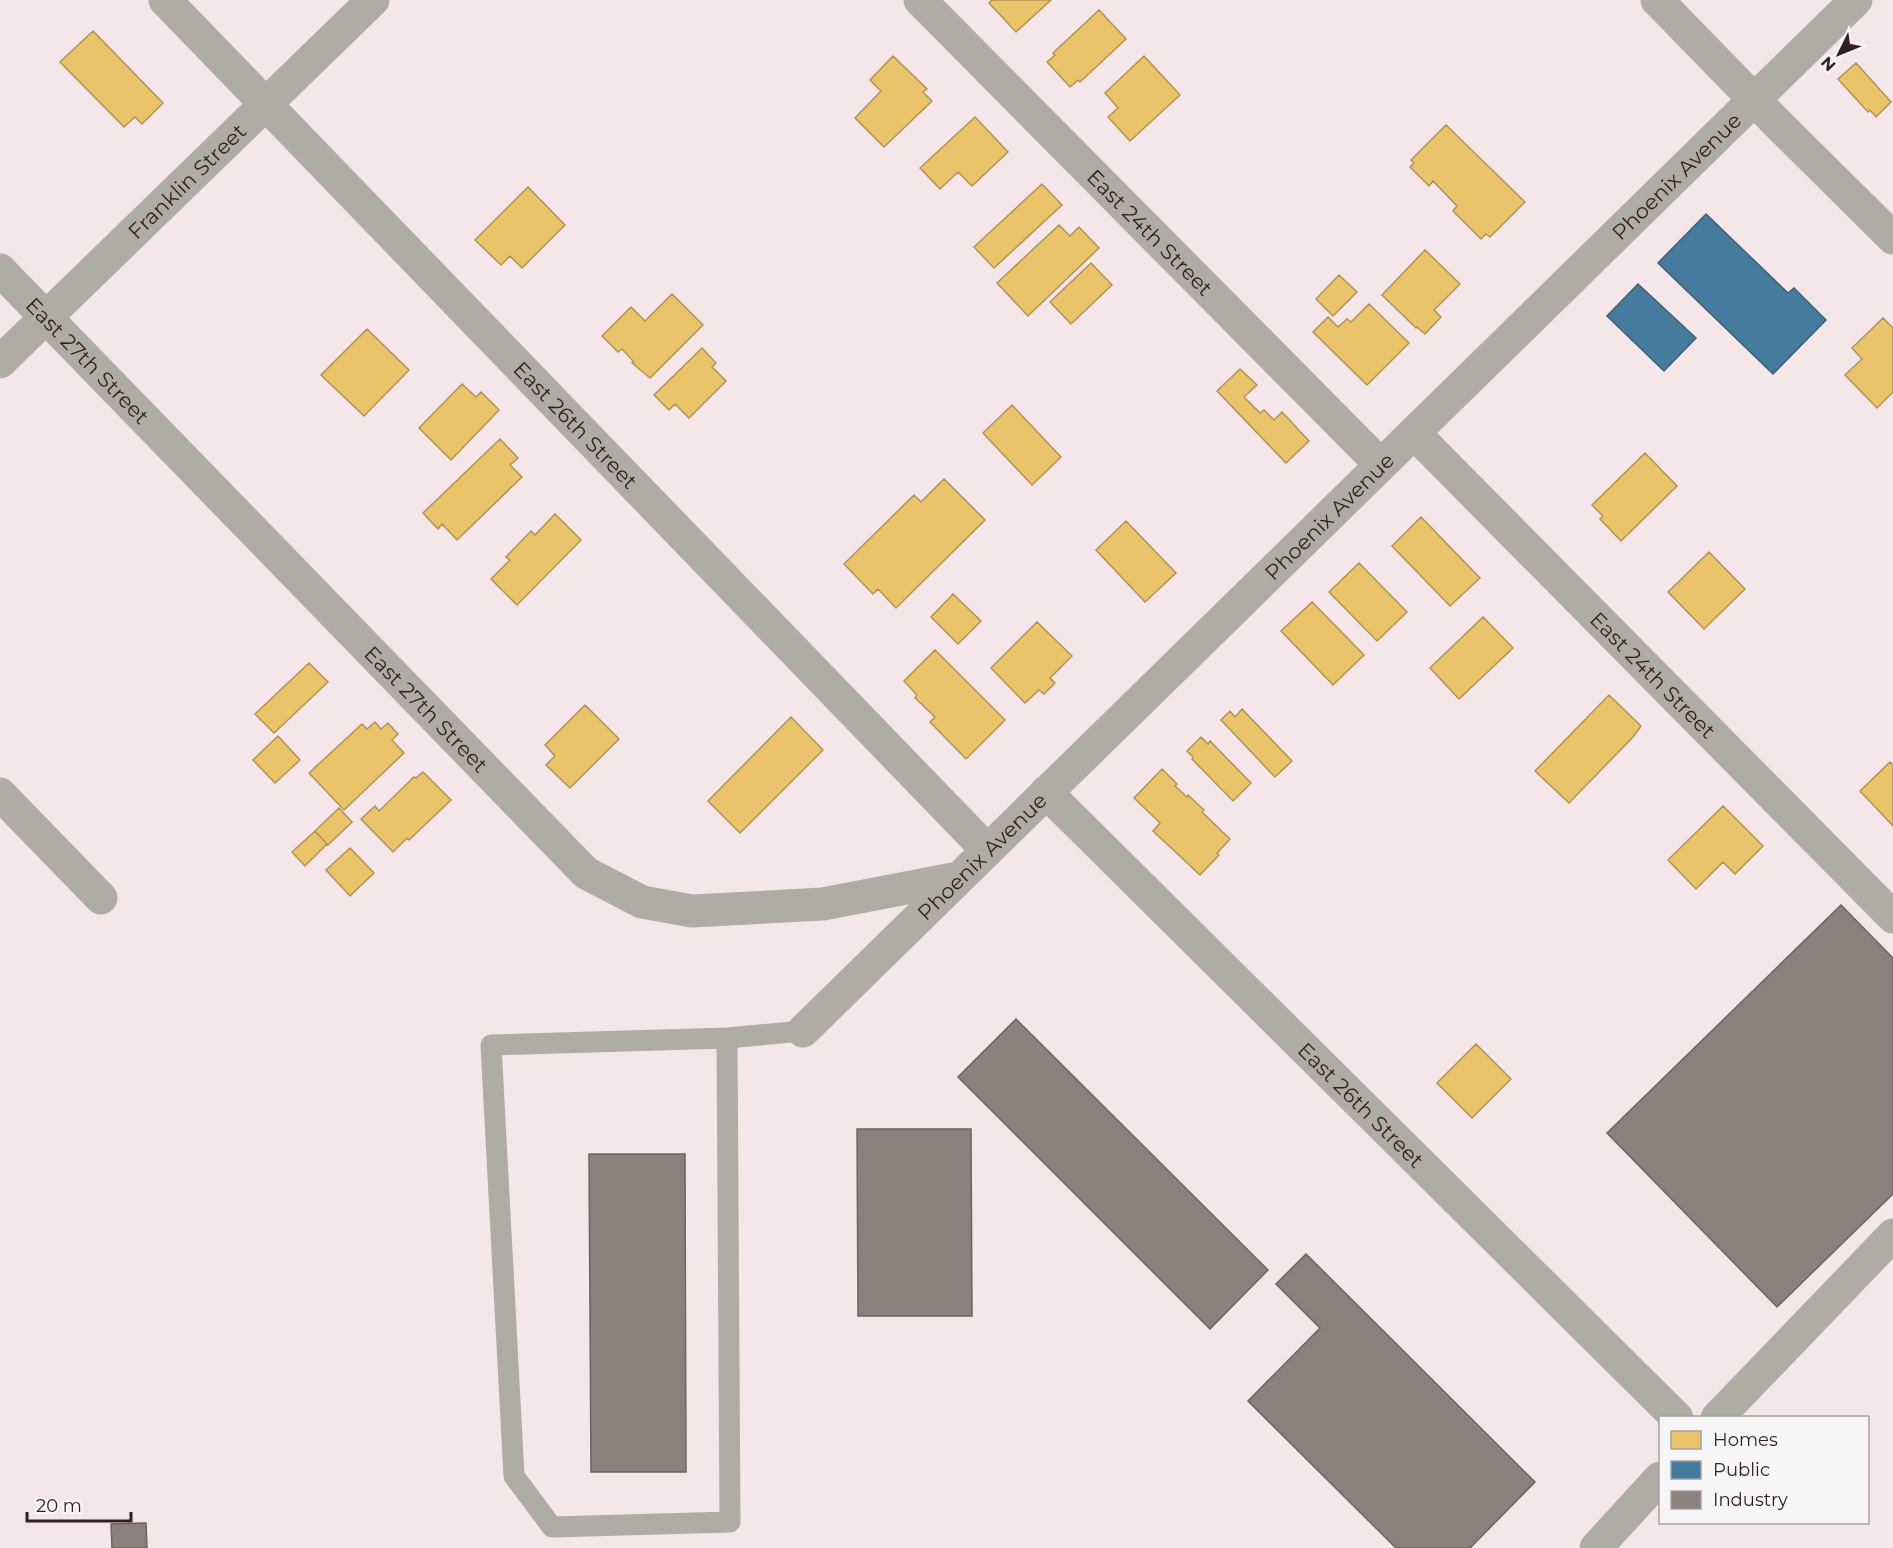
<svg xmlns="http://www.w3.org/2000/svg" width="1893" height="1548" font-family="Montserrat,sans-serif">
<style>
.homes{fill:#e9c46a;stroke:#b39255;stroke-width:1.5}
.public{fill:#457b9d;stroke:#405f78;stroke-width:1.5}
.industry{fill:#8a817c;stroke:#706361;stroke-width:1.5}
.lines{fill:none;stroke-linecap:round;stroke-linejoin:round}
.service{stroke:#aeaca3;stroke-width:21}
.minor{stroke:#aeaca3;stroke-width:33}
.tertiary{stroke:#aeaca3;stroke-width:33}
.labels{text-anchor:middle;dominant-baseline:central;stroke-width:6;stroke-linejoin:round;paint-order:stroke}
.street-label{font-size:21px;fill:#351e23;stroke:#f6f6f6}
</style>
<rect width="100%" height="100%" fill="#f5e7e9"/>
<path class="homes" d="M992 0H1051L1016 32 989 3Z
M1099 10 1126 39 1080 82 1078 80 1070 87 1047 62 1055 55 1053 53Z
M93 31 163 103 142 124 135 117 124 127 60 62Z
M893 56 927 89 923 92 932 101 884 147 855 118 881 91 870 80Z
M1144 56 1180 95 1130 141 1108 117 1118 108 1105 93Z
M1856 63 1891 102 1876 117 1870 110 1868 112 1838 79Z
M975 117 1008 152 972 186 958 172 940 189 920 168Z
M1446 125 1525 202 1490 237 1486 234 1481 239 1453 211 1457 206 1433 181 1429 186 1410 167 1414 163 1411 160Z
M1042 184 1062 205 994 268 974 247Z
M528 187 565 225 522 268 510 256 501 265 475 240Z
M1059 225 1070 236 1079 227 1099 248 1028 316 997 283Z
M1425 250 1460 284 1434 310 1441 317 1425 334 1417 327 1416 328 1382 295Z
M1091 263 1112 285 1071 324 1050 302Z
M1339 275 1357 292 1333 316 1316 299Z
M672 294 703 325 650 378 632 363 634 362 622 349 618 352 602 336 631 307 645 321Z
M1369 304 1409 343 1367 385 1313 332 1328 317 1338 327 1347 319 1351 322Z
M1883 318 1893 328V392L1877 408 1845 375 1862 359 1852 348Z
M367 329 409 370 364 416 321 375Z
M702 348 716 363 712 367 726 381 689 418 675 404 669 410 654 395Z
M1240 369 1257 385 1244 397 1260 413 1264 410 1274 420 1282 412 1309 441 1286 463 1217 391Z
M462 384 476 397 481 392 499 410 451 460 419 428Z
M1012 405 1061 457 1032 485 983 433Z
M500 439 518 458 510 465 522 477 457 540 442 524 438 529 423 513Z
M1645 453 1677 486 1621 541 1600 519 1603 516 1592 505Z
M944 479 985 520 896 608 878 589 873 594 844 564 914 495 921 502Z
M555 514 581 540 517 605 491 579 510 560 506 557 531 531 535 535Z
M1421 517 1480 578 1450 606 1392 546Z
M1126 521 1176 573 1145 602 1096 550Z
M1709 552 1745 589 1704 629 1668 592Z
M1359 563 1407 612 1377 641 1329 592Z
M953 594 981 621 958 644 931 617Z
M1312 602 1364 655 1333 685 1281 631Z
M1483 617 1513 648 1459 699 1430 668Z
M1037 622 1072 656 1050 678 1055 683 1044 694 1039 690 1025 703 991 668Z
M935 650 1005 720 966 759 930 722 935 717 915 698 917 695 904 681Z
M309 663 328 682 274 733 255 714Z
M1609 695 1641 726 1633 737 1569 803 1535 771Z
M585 705 619 739 570 788 546 765 555 756 545 745Z
M1242 709 1292 761 1275 777 1221 720 1230 711 1235 717Z
M791 717 823 750 740 833 708 801Z
M375 722 381 729 388 723 398 734 392 740 404 753 344 810 309 773 362 724 367 729Z
M278 736 300 760 275 783 253 760Z
M1201 737 1208 744 1210 741 1251 783 1233 801 1192 759 1193 757 1187 751Z
M1890 762 1893 765V826L1860 791Z
M1162 769 1177 784 1175 786 1187 797 1188 795 1204 810 1202 812 1230 839 1217 853 1219 855 1200 875 1153 831 1160 823 1134 798Z
M423 772 451 800 409 840 407 838 393 852 361 819 375 806 379 811 414 777 416 778Z
M1723 806 1763 846 1735 874 1723 862 1696 889 1668 860Z
M339 808 352 822 328 845 315 831Z
M315 831 327 844 305 866 292 852Z
M350 848 374 873 350 896 326 870Z
M1476 1044 1511 1079 1472 1118 1437 1083Z"/>
<path class="public" d="M1706 214 1788 293 1794 288 1826 320 1773 374 1658 263Z
M1638 284 1696 338 1664 371 1607 316Z"/>
<path class="industry" d="M1841 905 1893 958V1194L1777 1307 1607 1133Z
M1016 1019 1268 1270 1210 1329 958 1077Z
M857 1129H971L972 1316H858Z
M589 1154H685L686 1472H591Z
M1306 1254 1535 1482 1470 1548H1396L1248 1401 1320 1328 1276 1284Z
M146 1523 147 1548H112L111 1524Z"/>
<g class="lines">
<path class="service" d="M727 1038 730 1522 552 1527 514 1476 491 1045 727 1038 803 1031"/>
<g class="minor">
<path id="s1" d="M165 0 987 850"/>
<path id="s2" d="M920 0 1381 465"/>
<path d="M1657 0 1777 123 1893 238"/>
<path id="s3" d="M0 270 586 873 642 902 692 911 823 904 958 878"/>
<path id="s4" d="M0 362 373 0"/>
<path id="s5" d="M1414 433 1893 917"/>
<path id="s6" d="M1046 792 1677 1418"/>
<path d="M0 794 101 898"/>
<path id="s7" d="M803 1031 1856 0"/>
</g>
<path class="tertiary" d="M1717 1418 1893 1235
M1596 1548 1660 1478"/>
</g>
<g class="labels">
<g class="street-label">
<text stroke="none"><textPath href="#s7" startOffset="1222">Phoenix Avenue</textPath></text>
<text stroke="none"><textPath href="#s4" startOffset="260">Franklin Street</textPath></text>
<text stroke="none"><textPath href="#s2" startOffset="327">East 24th Street</textPath></text>
<text stroke="none"><textPath href="#s3" startOffset="126">East 27th Street</textPath></text>
<text stroke="none"><textPath href="#s1" startOffset="591">East 26th Street</textPath></text>
<text stroke="none"><textPath href="#s7" startOffset="736">Phoenix Avenue</textPath></text>
<text stroke="none"><textPath href="#s5" startOffset="340">East 24th Street</textPath></text>
<text stroke="none"><textPath href="#s3" startOffset="612">East 27th Street</textPath></text>
<text stroke="none"><textPath href="#s7" startOffset="250">Phoenix Avenue</textPath></text>
<text stroke="none"><textPath href="#s6" startOffset="444">East 26th Street</textPath></text>
</g>
</g>
<rect x="1659" y="1416" width="210" height="108" fill="#f6f6f6" stroke="#a9a0a2" stroke-width="1.5"/>
<rect x="1671" y="1431" width="30" height="18" fill="#e9c46a" stroke="#a9a0a2" stroke-width="1.5"/>
<text x="1713" y="1446" font-size="18" fill="#351e23">Homes</text>
<rect x="1671" y="1461" width="30" height="18" fill="#457b9d" stroke="#a9a0a2" stroke-width="1.5"/>
<text x="1713" y="1476" font-size="18" fill="#351e23">Public</text>
<rect x="1671" y="1491" width="30" height="18" fill="#8a817c" stroke="#a9a0a2" stroke-width="1.5"/>
<text x="1713" y="1506" font-size="18" fill="#351e23">Industry</text>
<g transform="translate(1839 54) rotate(227)" stroke="#f6f6f6" stroke-width="4.5" paint-order="stroke">
<path d="M0-4.5L10 22L0 15L-10 22Z" fill="#351e23"/>
<text y="-9" font-size="16" font-weight="bold" text-anchor="middle" fill="#351e23">N</text>
</g>
<path d="M27 1512v9h104v-9" fill="none" stroke="#351e23" stroke-width="3"/>
<text x="36" y="1512" font-size="18" fill="#351e23" stroke="#f6f6f6" stroke-width="4.5" paint-order="stroke">20 m</text>
</svg>
